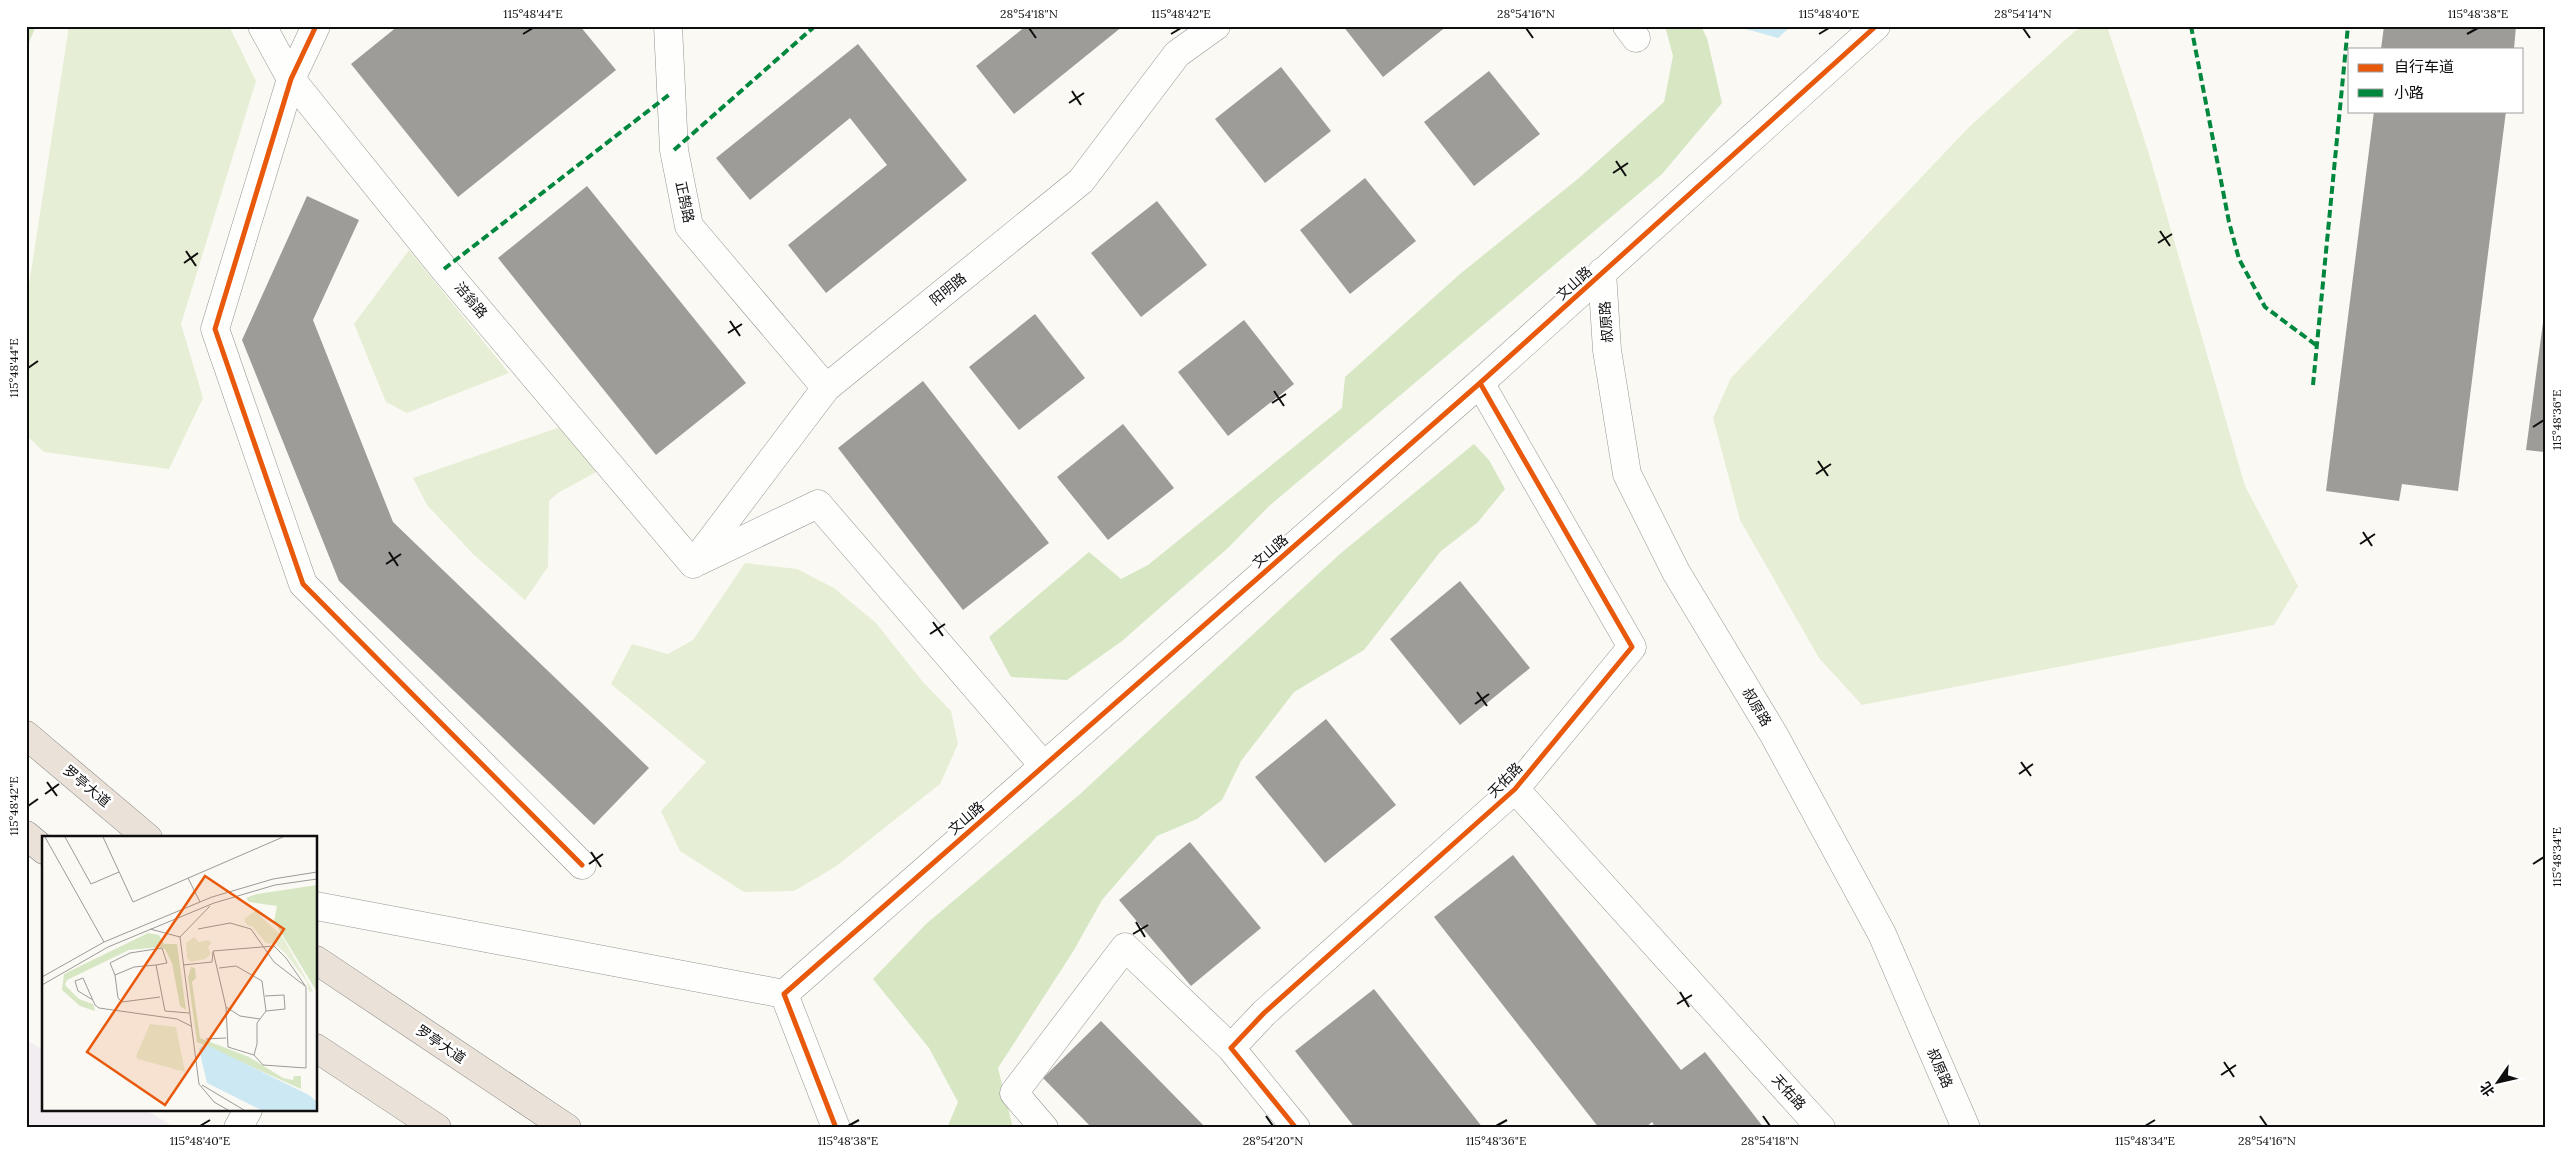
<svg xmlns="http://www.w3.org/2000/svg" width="2571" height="1154" font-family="Lora,'Noto Sans SC',serif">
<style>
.industrial{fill:#f1edf0}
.green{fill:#e6efd5}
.forest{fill:#d7e6c3}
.water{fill:#cbe8f3}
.building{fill:#9e9c99}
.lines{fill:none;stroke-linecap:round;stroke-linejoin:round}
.minor-casing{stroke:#949492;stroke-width:29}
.trunk-casing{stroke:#82817f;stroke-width:29}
.minor{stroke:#fefefd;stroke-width:28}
.trunk{stroke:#eae2d8;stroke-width:28}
.quiet{stroke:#00873e;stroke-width:4;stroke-dasharray:8 4;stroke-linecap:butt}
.cycleway-casing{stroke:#fff;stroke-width:8}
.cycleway{stroke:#e8590c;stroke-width:5}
.ticks{fill:none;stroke:#0e0e0e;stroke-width:2}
.labels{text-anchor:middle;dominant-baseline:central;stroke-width:5;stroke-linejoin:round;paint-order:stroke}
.street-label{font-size:14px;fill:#0e0e0e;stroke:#fff}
.inset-road{fill:none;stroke:#9c9b98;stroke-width:1}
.view{fill:#e8590c;fill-opacity:0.15;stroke:#e8590c;stroke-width:2.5}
.inset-edge{fill:none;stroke:#0e0e0e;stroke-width:2.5}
.neatline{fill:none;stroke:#0e0e0e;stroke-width:2}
.ticks-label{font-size:12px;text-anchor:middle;fill:#0e0e0e}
</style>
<rect width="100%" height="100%" fill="#faf9f4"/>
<path class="industrial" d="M26 1040 44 1050V1110H146L175 1128H26Z"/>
<path class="green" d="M69 26H229L256 81 181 324 203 398 169 469 44 452 26 435V304Z
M2088 26H2107L2149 154 2245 486 2298 586 2274 625 1862 705 1819 658 1740 520 1713 418 1731 378 1969 127 2075 31Z
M409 250 509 373 407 413 386 402 354 324Z
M563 426 598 471 558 493 549 501 548 567 525 600 473 554 427 505 413 478Z
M745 563 797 569 834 588 876 623 923 682 951 711 958 744 940 784 835 867 794 891 744 892 680 851 661 811 706 762 611 684 632 644 668 654 693 640Z"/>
<path class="forest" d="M26 26H36L26 49Z
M1665 26H1701L1707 38 1722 103 1662 174 1269 506 1229 547 1122 641 1067 680 1011 677 989 637 1089 552 1121 579 1148 565 1342 408 1345 377 1460 274 1579 178 1664 102 1673 56Z
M1474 444 1489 460 1505 489 1478 522 1440 552 1364 650 1294 692 1241 761 1222 800 1197 819 1157 836 1102 900 1074 950 998 1068 1013 1128H947L958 1102 929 1048 873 979 926 924 1079 795 1341 553Z"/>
<path class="water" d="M1735 26H1791L1778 38Z"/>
<path class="building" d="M398 26H580L616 70 458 197 351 64Z
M1026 26H1123L1014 114 976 66Z
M1343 26H1447L1383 77Z
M2384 26H2516L2514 49H2381Z
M858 44 967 180 826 293 788 245 887 165 850 118 750 200 716 158Z
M1281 67 1331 131 1265 183 1215 119Z
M1489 71 1540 134 1474 186 1424 122Z
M2374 111H2506L2458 491 2402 484 2399 501 2326 491Z
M1365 178 1416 241 1350 294 1300 230Z
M587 186 746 383 656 455 498 258Z
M307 196 359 220 313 320 393 522 649 768 594 825 339 581 242 340Z
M1157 201 1207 265 1141 317 1091 253Z
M1035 314 1085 378 1019 430 969 367Z
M2544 315H2545V452L2526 450Z
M1244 320 1294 384 1228 436 1178 372Z
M923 381 1049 543 963 610 838 448Z
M1123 424 1174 488 1108 540 1057 477Z
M1460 581 1530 668 1460 725 1390 639Z
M1326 719 1396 805 1325 863 1255 777Z
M1190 842 1261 928 1191 986 1119 900Z
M1513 855 1681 1070 1705 1052 1764 1128H1656L1652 1122 1645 1128H1599L1434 917Z
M1374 989 1483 1128H1355L1295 1051Z
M1101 1021 1206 1128H1092L1043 1078Z"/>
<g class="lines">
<g class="minor-casing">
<path id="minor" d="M262 26 291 79 444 269 693 564
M316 26 291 79 215 329 303 584 582 865
M668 26 674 150 689 226 826 388
M1627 26 1636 38
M1602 272 1607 350 1627 474 1676 572 1774 735 1882 934 1966 1128
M697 562 818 504 1043 765
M693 564 826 388 1081 181 1177 54 1216 26
M1515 789 1821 1128
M316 906 784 994
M238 1128 248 1110
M836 1128 784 994 1480 383 1876 26
M1044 1128 1014 1093 1125 947 1231 1048
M1296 1128 1231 1048 1264 1013 1515 789 1632 647 1480 383"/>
</g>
<g class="trunk-casing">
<path id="trunk" d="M26 735 148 838
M26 835 44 850
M316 960 567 1128
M316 1048 437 1128"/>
</g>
<use href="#minor" class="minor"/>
<use href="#trunk" class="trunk"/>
<path class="quiet" d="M2191 26 2229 222 2239 259 2265 307 2316 345
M674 150 815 26
M444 269 670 94
M2313 385 2348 26"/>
<g class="cycleway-casing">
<path id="cycleway" d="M316 26 291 79 215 329 303 584 582 865
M836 1128 784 994 1480 383 1876 26
M1296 1128 1231 1048 1264 1013 1515 789 1632 647 1480 383"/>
</g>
<use href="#cycleway" class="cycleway"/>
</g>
<path class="ticks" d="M1029 28 1036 38M1526 28 1533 38M2023 28 2030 38M523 34 533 28M1171 34 1181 28M1819 34 1829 28M2467 34 2478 28M1072 91 1081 105M1069 103 1084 93M1616 161 1626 176M1613 173 1628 163M2160 231 2170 246M2158 243 2172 234M186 251 196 266M184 263 198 253M730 321 740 336M728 333 742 324M28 368 38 361M1274 391 1284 406M1272 403 1286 394M2533 427 2544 420M1818 461 1828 476M1816 474 1831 464M2363 532 2372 546M2360 544 2375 534M389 552 398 566M386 564 401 554M933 622 943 636M930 634 945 624M1477 692 1487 706M1475 704 1489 694M2021 762 2031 776M2019 774 2033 764M47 782 57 796M45 794 59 784M28 806 38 799M591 852 601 867M589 864 603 854M2533 864 2544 857M1136 922 1145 937M1133 934 1148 925M1680 992 1689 1007M1677 1004 1692 995M2224 1062 2234 1077M2221 1075 2236 1065M1266 1116 1273 1126M1763 1116 1770 1126M2260 1116 2267 1126M200 1126 210 1120M848 1126 859 1120M1496 1126 1507 1120M2145 1126 2155 1120"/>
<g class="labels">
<g class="street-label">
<text transform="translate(685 202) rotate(78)">正鹄路</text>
<text transform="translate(1574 283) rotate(-42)">文山路</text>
<text transform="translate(948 289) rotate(-39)">阳明路</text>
<text transform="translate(471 300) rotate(50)">涪翁路</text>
<text transform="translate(1606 322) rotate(-94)">叔原路</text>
<text transform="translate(1270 551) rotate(-41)">文山路</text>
<text transform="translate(1757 707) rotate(59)">叔原路</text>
<text transform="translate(1505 780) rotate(-46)">天佑路</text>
<text transform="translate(87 786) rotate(40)">罗亭大道</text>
<text transform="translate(966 818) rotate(-41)">文山路</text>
<text transform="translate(441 1044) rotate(34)">罗亭大道</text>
<text transform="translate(1940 1068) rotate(66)">叔原路</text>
<text transform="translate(1789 1092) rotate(48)">天佑路</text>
</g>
</g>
<g transform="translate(42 836)">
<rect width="275" height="275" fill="#faf9f4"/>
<path d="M213 75 240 100 271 155 267 156 265 146 243 117 233 108 224 107 211 91 205 89 202 83ZM152 101 157 106 167 104 169 107 166 111 169 118 163 123 149 126 145 122 144 107ZM108 188 134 191 143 236 96 223 94 220Z" fill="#e6efd5"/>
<path d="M275 49V156L232 85 235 70 207 66 204 62 215 58ZM106 97 117 99 122 108H135L144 174 138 170 130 127 123 113 118 111 87 114 25 144 23 149 37 163 51 168 53 175 38 170 20 154 22 138ZM149 131 153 132 154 142 150 146 158 202 207 221 241 242 251 244 252 240H259V253L155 206 146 141Z" fill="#d7e6c3"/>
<path d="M160 210H167L267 259 275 266V274H219L165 247 157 213Z" fill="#cbe8f3"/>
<path class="inset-road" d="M3 1 62 106M23 1 49 48 77 36M61 1 91 66 241 1M146 42 158 66M108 93 138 101 157 248 172 266 186 274M156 93 188 87 209 93 232 126 263 150M138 101 168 70M171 115 232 110 244 122 264 151V232L221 229 212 219M171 115 184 171 186 211 212 219M141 129 170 126 171 116M177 132 194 130 220 145 224 175 215 187V208L212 219M73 139 68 127 88 117 120 112 125 127 114 129M0 141 62 106 170 61 231 43 275 36M0 149 66 111 172 67 233 49 275 43M223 160 242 159 243 173 224 175M118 161 80 166 76 162 73 139 92 131 114 129 123 175 147 177M51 164 36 155 33 145 41 142 53 169 57 172 135 183 149 190M184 171 198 180 218 183M164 203 184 202M160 249 202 274"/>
<path class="view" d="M163 40 242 93 123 269 45 216Z"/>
<rect width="275" height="275" class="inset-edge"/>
</g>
<rect width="2571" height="1154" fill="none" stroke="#ffffff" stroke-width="55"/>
<rect x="2348" y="48" width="175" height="65" fill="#ffffff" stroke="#9f9f9f"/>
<rect x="2358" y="64" width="25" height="8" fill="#e8590c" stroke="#9f9f9f"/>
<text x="2394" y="72" font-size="15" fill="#0e0e0e">自行车道</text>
<rect x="2358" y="89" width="25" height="8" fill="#00873e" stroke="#9f9f9f"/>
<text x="2394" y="98" font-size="15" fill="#0e0e0e">小路</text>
<g transform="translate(2498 1082) rotate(236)" stroke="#ffffff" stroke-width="4" paint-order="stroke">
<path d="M0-4L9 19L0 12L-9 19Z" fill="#0e0e0e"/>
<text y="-8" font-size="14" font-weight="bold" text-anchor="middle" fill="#0e0e0e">北</text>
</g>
<rect x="28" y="28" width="2516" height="1098" class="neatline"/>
<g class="ticks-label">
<text x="533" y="18">115°48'44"E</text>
<text x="1029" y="18">28°54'18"N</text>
<text x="1181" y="18">115°48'42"E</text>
<text x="1526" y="18">28°54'16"N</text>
<text x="1829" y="18">115°48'40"E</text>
<text x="2023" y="18">28°54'14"N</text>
<text x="2478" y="18">115°48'38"E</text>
<text transform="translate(14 368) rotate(-90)" y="4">115°48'44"E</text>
<text transform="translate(2557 420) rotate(-90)" y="4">115°48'36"E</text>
<text transform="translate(14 806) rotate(-90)" y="4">115°48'42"E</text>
<text transform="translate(2557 857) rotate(-90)" y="4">115°48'34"E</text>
<text x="200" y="1145">115°48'40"E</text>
<text x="848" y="1145">115°48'38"E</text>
<text x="1273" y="1145">28°54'20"N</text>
<text x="1496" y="1145">115°48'36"E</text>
<text x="1770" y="1145">28°54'18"N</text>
<text x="2145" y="1145">115°48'34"E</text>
<text x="2267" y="1145">28°54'16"N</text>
</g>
</svg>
